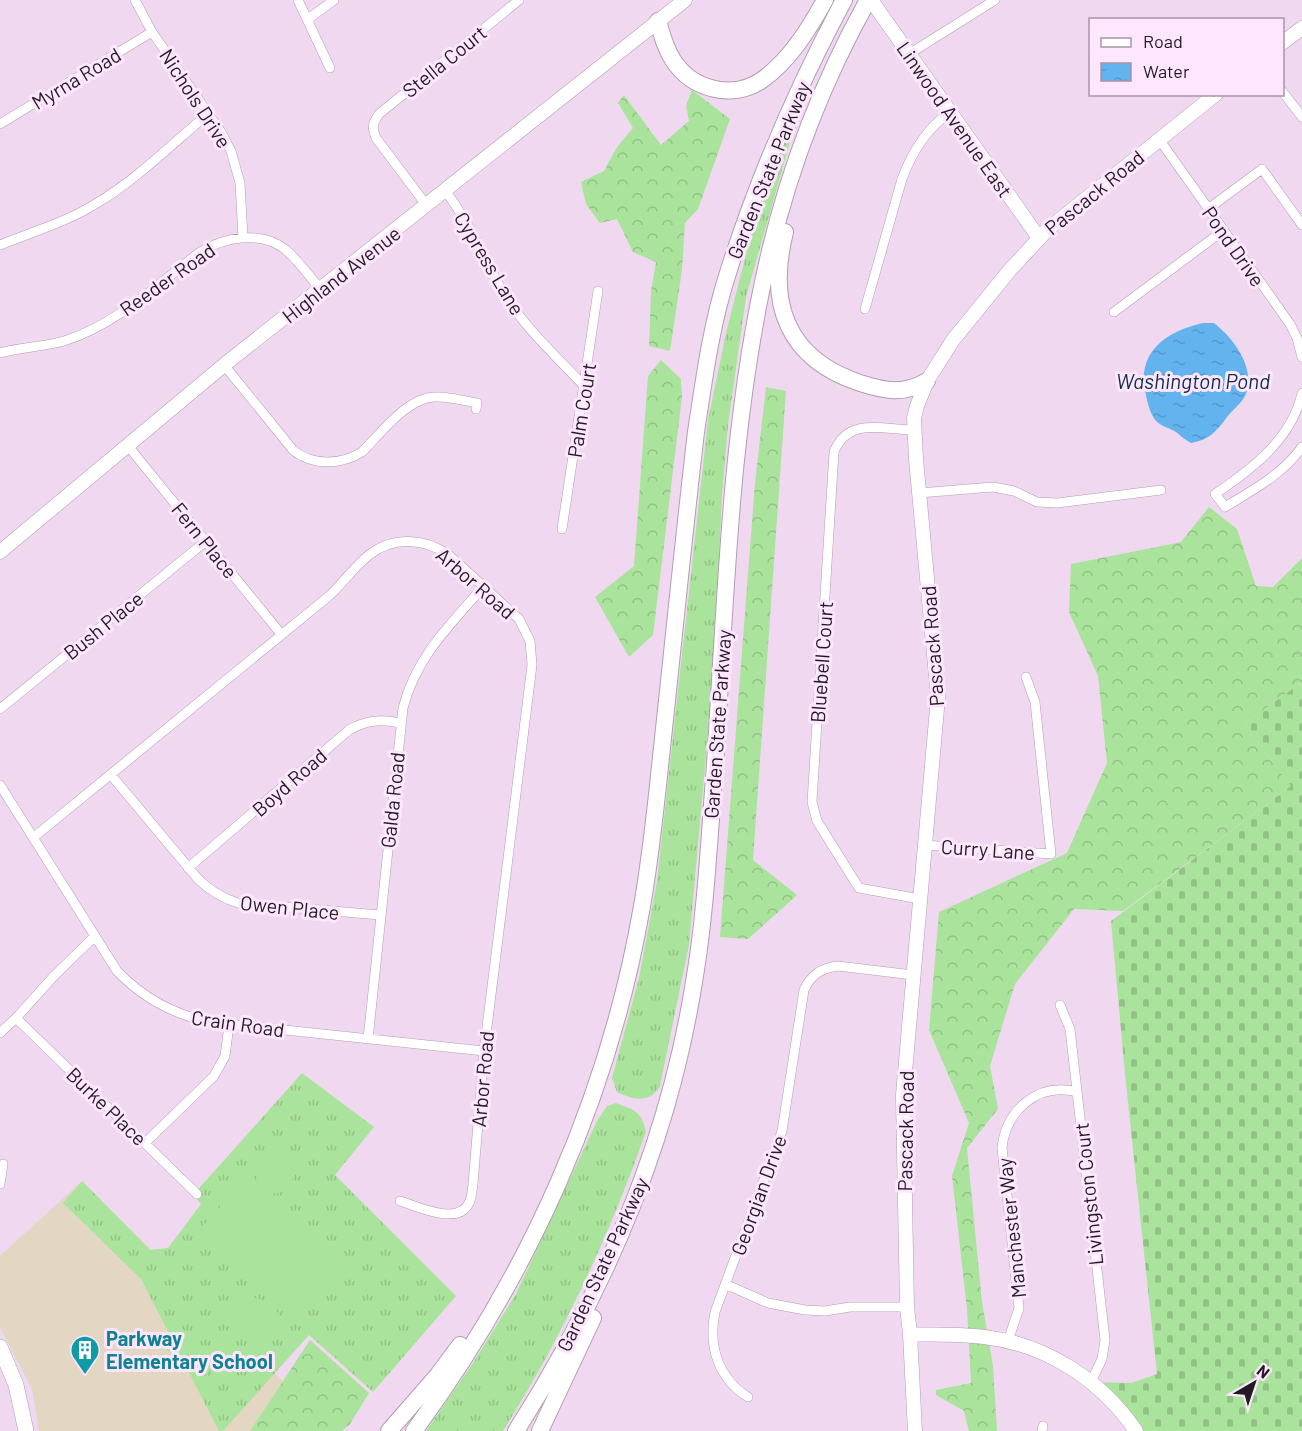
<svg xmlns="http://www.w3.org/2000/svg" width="1302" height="1431" font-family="Barlow,sans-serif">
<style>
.education{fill:#e3d6c2}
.grass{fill:url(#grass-tufts)}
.forest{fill:url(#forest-crowns)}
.cemetery{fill:url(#cemetery-stones)}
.pitch{fill:#aae39b}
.water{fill:url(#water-ripples)}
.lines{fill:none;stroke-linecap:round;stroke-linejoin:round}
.street-casing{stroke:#b29db2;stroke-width:10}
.secondary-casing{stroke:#b29db2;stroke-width:15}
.primary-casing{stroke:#b29db2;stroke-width:16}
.highway-casing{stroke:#b29db2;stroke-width:18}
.street{stroke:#fff;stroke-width:9}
.secondary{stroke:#fff;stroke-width:14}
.primary{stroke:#fff;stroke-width:15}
.highway{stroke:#fff;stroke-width:16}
.labels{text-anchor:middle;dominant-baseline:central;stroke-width:6;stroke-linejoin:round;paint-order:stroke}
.street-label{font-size:20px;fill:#231b23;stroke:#fde6fe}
.culture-label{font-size:20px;font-weight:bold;fill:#0d838f;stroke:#fde6fe;text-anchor:start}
.water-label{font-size:21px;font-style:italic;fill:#0c2f47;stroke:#fde6fe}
</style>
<defs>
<pattern id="grass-tufts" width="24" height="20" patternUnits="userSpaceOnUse" patternTransform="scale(1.5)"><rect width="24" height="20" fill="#aae39b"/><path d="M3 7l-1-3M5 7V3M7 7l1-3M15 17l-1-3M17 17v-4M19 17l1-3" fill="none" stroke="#92c285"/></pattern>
<pattern id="forest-crowns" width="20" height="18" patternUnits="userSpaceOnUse" patternTransform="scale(1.5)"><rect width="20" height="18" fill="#aae39b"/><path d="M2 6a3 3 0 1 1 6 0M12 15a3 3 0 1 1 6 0" fill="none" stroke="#92c285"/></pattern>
<pattern id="cemetery-stones" width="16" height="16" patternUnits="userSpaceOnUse" patternTransform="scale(1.5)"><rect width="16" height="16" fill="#aae39b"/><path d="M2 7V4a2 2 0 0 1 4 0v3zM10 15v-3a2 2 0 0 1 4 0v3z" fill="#92c285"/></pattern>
<pattern id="water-ripples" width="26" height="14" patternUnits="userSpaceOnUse" patternTransform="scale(1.5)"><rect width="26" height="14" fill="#62b3ee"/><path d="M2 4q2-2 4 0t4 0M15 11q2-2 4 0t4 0" fill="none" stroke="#59c"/></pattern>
</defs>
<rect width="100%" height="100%" fill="#f0d9f0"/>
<path class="education" d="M82 1181 283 1381 250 1431H39L32 1389 0 1328V1256Z"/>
<path class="grass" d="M794 116 800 118 790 142 746 297 728 425 722 495 714 666 689 945 660 1086C649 1104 634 1100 617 1092L612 1078 639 978 657 881 708 420 726 333 757 211Z
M302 1073 374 1127 335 1175 456 1296 373 1392 309 1335 223 1431H219L184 1363 163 1347 171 1337 141 1279 63 1203 82 1181 150 1250 168 1248 201 1204 193 1195Z
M616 1103C634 1110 642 1111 646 1132 609 1237 562 1337 503 1431H426L473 1363 516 1294 597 1121 607 1106Z"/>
<path class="forest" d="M692 90 730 119 698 209 685 223 682 270 670 351 649 346 651 291 656 262 633 252 617 219 600 223 586 204 581 182 604 171 617 147 633 128 618 103 624 95 661 145 689 121 686 106Z
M661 360 681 379 682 397 653 635 629 657 595 597 634 566 648 376Z
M766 387 786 391 753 860 797 895 748 939 720 937 755 483Z
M1209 507 1237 529 1256 586 1273 587 1302 558V682L1244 724 1291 786 1123 911 1074 909 1015 984 990 1066 998 1109 967 1148 982 1302 993 1366 997 1431H969L964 1411 936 1395V1390L971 1383 967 1309 952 1176 969 1123 929 1030 939 912 1067 853 1107 763 1098 676 1069 612 1071 564 1181 542Z
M310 1340 369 1393 350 1424 342 1431H250Z"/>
<path class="cemetery" d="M1302 682V1431H1136L1091 1382 1131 1383 1157 1374 1125 1074 1111 921 1291 786 1244 724Z"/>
<path class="pitch" d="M274 1149 293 1165 295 1169 291 1186C280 1197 256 1198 256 1177 256 1166 268 1156 274 1149Z
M247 1179 343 1268 294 1321 198 1231Z
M251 1297C264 1298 287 1310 278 1328 274 1335 263 1343 257 1348L232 1326C233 1312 236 1302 251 1297Z"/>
<path class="water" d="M1203 323H1214C1233 338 1254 365 1247 391 1244 402 1234 408 1227 417 1217 431 1209 440 1191 443 1185 440 1181 436 1176 432 1170 428 1162 427 1156 421 1150 413 1148 405 1146 395 1135 353 1166 331 1203 323Z"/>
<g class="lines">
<g class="street-casing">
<path id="street" d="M135 0 152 32 221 132 231 151 240 183 243 238
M298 0 330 68
M308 19 334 0
M909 54 995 0
M1282 91 1302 117
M0 124 152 32
M1159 139 1290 324 1297 338 1302 357
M446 192C473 227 485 264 508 300 529 332 559 359 585 387
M427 206 376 138C372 128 372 124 379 114L519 0
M1208 209 1262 169 1302 225
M0 245C32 232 67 222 97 203 137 179 172 144 208 114
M865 309 902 179C912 152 926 129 950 112
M1114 312 1224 230
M0 353C21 347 43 347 64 341 116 325 158 284 200 252 225 237 261 230 286 250 299 261 310 277 321 290
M224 365 293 450C312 466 341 465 362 452 381 433 408 397 435 397 449 396 464 401 477 403L476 409
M1302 393C1292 439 1252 469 1215 494L1225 507C1253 490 1283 474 1302 447
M914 430C885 430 848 416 834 452L812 802 817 821 859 888 920 899
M128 446 281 634
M919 493 993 487 1014 491 1037 502 1057 503 1161 490
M562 529 598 291
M0 709 206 541
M111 775 198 879C210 891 222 898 238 903L380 915
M0 785 117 971C143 998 172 1014 209 1022L484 1051
M34 837 329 596C343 583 354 567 369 555 393 536 424 538 449 555L519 619 530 641 532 665 484 1051 473 1184C472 1190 472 1197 469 1203 458 1226 419 1207 400 1201
M925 845 1051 854 1035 702 1026 677
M188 868 349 730C366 720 381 719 400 723
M1060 1005 1070 1029 1105 1340 1102 1359 1091 1382
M16 1018 197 1194
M0 1033 16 1018 53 977 95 936
M368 1039 403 708C416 657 450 625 483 587
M145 1143 214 1076 225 1056 229 1025
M0 1184 3 1164
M725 1284 768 1303 805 1310 825 1311 850 1307H907
M1008 1341 1019 1308 1002 1148C1006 1110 1038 1082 1077 1092
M748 1397C718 1378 708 1346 715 1312L782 1131 804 990C811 975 821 968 838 966L913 975
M1042 1431 1043 1426"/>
</g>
<g class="secondary-casing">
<path id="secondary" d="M871 0 1039 238
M1282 43 1302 28
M0 552 224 365 685 0
M910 1334C935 1335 960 1334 984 1337 1046 1344 1101 1380 1136 1431
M915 1431 910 1334 907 1307 903 1095 938 697 916 459 914 418 917 406 927 381 953 340 1009 271 1047 230 1216 94"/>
</g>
<g class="primary-casing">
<path id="primary" d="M0 1347 16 1385 26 1431"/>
</g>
<g class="highway-casing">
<path id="highway" d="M658 21C662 35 665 48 673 60 692 90 733 100 762 80 790 60 809 29 825 0
M785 232C767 304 787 359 860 383 885 391 903 395 927 381
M389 1431 437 1376 460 1345
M414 1431C529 1275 609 1097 642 906 652 850 657 794 663 738 674 636 684 534 696 432 704 380 711 326 727 276 757 180 797 88 844 0
M516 1431C602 1296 667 1147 693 988 706 914 709 839 715 765 726 594 730 418 770 251 791 163 824 79 868 0
M540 1431 593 1318"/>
</g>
<use href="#street" class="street"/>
<use href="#secondary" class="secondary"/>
<use href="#primary" class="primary"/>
<use href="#highway" class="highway"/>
</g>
<defs>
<g id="building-pin" transform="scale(1.5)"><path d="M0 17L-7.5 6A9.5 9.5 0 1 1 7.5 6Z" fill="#0f9aa8" stroke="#fde6fe"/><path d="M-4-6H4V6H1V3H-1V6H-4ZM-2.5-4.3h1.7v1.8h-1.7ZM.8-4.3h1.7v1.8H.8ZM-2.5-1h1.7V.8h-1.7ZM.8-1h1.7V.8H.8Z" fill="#fff"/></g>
</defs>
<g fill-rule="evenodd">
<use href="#building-pin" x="85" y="1350"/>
</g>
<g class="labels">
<g class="street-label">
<text transform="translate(444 61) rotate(-39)">Stella Court</text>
<text transform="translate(76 78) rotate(-31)">Myrna Road</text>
<text transform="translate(196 98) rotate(57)">Nichols Drive</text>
<text transform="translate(955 119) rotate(55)">Linwood Avenue East</text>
<text transform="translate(768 170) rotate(-68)">Garden State Parkway</text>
<text transform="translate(1094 192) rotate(-39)">Pascack Road</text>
<text transform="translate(1234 246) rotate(55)">Pond Drive</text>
<text transform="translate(490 263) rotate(59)">Cypress Lane</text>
<text transform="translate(341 274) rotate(-38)">Highland Avenue</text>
<text transform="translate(167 279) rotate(-35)">Reeder Road</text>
<text transform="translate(581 410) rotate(-81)">Palm Court</text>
<text transform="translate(205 540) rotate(51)">Fern Place</text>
<text transform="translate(476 583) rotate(41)">Arbor Road</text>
<text transform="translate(103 625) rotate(-39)">Bush Place</text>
<text transform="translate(932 646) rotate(-94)">Pascack Road</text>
<text transform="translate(821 662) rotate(-86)">Bluebell Court</text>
<text transform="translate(717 724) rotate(-86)">Garden State Parkway</text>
<text transform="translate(289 782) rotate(-41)">Boyd Road</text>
<text transform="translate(392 800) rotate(-84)">Galda Road</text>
<text transform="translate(988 849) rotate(4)">Curry Lane</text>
<text transform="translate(290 907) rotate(6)">Owen Place</text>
<text transform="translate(238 1023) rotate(8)">Crain Road</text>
<text transform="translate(482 1079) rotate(-85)">Arbor Road</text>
<text transform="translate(107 1106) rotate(44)">Burke Place</text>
<text transform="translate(905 1131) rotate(-89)">Pascack Road</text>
<text transform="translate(1088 1194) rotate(-96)">Livingston Court</text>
<text transform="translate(758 1195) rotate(-70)">Georgian Drive</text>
<text transform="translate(1011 1228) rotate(-96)">Manchester Way</text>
<text transform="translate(602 1264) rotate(-65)">Garden State Parkway</text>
</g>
<g class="culture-label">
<text x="106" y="1338">Parkway<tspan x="106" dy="23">Elementary School</tspan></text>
</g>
<g class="water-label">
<text x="1193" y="380">Washington Pond</text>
</g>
</g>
<rect x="1089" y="18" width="195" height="78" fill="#fde6fe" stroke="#a695a6" stroke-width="1.5"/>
<rect x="1101" y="38" width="30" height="9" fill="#ffffff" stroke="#a695a6" stroke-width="1.5"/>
<text x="1143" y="48" font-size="18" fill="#231b23">Road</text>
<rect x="1101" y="63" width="30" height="18" fill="url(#water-ripples)" stroke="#a695a6" stroke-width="1.5"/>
<text x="1143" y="78" font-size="18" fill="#231b23">Water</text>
<g transform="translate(1254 1383) rotate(39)" stroke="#fde6fe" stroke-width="4.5" paint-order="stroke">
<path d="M0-4.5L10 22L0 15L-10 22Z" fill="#231b23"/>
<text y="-9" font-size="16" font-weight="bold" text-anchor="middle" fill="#231b23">N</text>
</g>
</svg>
